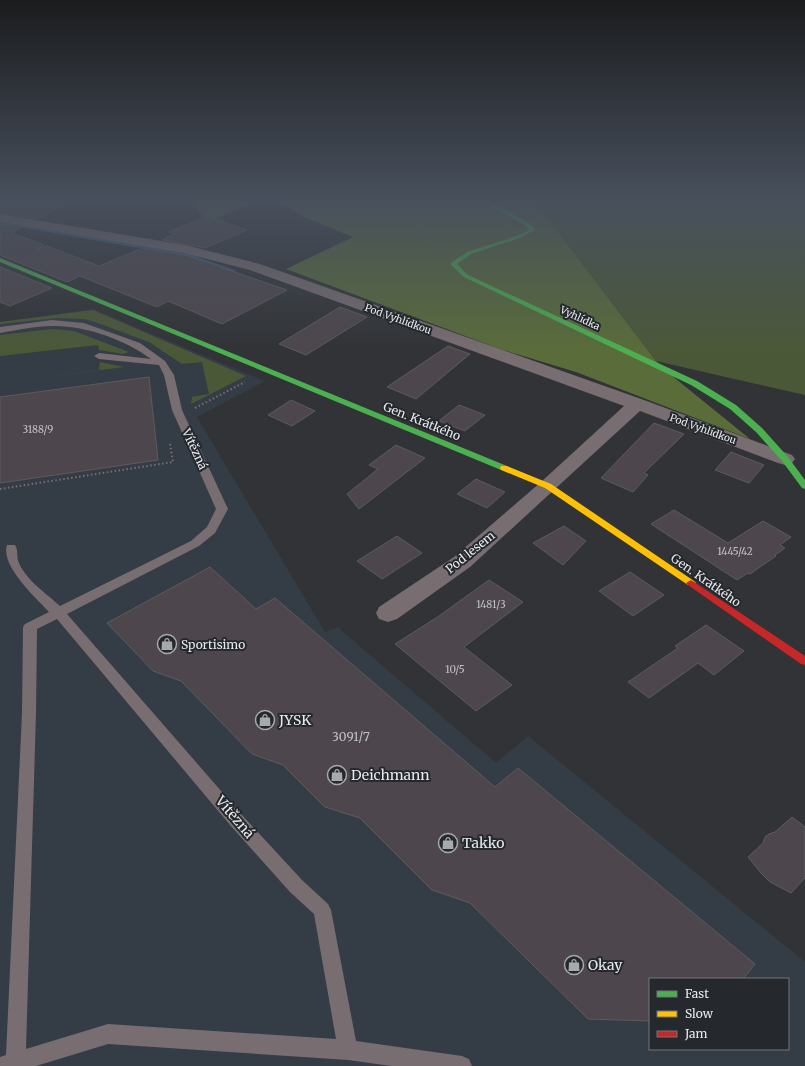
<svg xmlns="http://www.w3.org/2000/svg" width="805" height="1066" font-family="Merriweather,serif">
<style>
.built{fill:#343d45;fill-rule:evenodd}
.green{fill:#4b5838}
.forest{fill:#596c3a}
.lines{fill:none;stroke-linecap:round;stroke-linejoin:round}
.stream{fill:#306085;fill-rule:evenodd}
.building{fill:#4d464d;stroke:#5c5b5e}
.path-far1{stroke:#776f73;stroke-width:1.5;stroke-dasharray:1.5 2;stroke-linecap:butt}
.path{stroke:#776f73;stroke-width:2;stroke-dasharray:1.5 2.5;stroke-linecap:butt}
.lane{fill:#786d71;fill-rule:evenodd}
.street{fill:#786d71;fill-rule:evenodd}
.fast{fill:#4caf50;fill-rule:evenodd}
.slow{fill:#ffc107;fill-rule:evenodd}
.jam{fill:#c62828;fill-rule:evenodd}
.labels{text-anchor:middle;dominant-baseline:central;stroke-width:4;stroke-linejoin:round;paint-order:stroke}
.far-street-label{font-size:10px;fill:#e6e9ec;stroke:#25292e}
.number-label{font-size:10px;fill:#c0c0c4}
.street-label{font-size:12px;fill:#e6e9ec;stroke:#25292e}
.poi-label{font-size:12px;fill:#e6e9ec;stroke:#25292e;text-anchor:start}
.near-number-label{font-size:12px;fill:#c0c0c4}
.near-poi-label{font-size:14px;fill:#e6e9ec;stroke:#25292e;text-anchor:start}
.near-street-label{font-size:14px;fill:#e6e9ec;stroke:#25292e}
</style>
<rect width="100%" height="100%" fill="#313336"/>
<path class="built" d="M93 309 265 381 197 417 325 632 339 627 343 632 496 763 528 736 805 962V1066H0V322ZM650 979H788V1049H650Z"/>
<path class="green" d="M534 200H805V395L656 361Z
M93 310 246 376 191 404 192 397 209 394 202 362 182 364 149 342 95 322 84 319 58 318 0 324V322Z
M52 329 74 331 129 352 123 354 99 350 98 345 0 356V335Z
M100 362 124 367 0 383 99 370Z"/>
<path class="forest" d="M190 200H259L210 221 203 217Z
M275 200H534L656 361 676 379 750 439 576 372 500 349 286 269 353 237 304 217Z"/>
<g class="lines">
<path class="stream" d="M0 222 187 253 237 271 232 272 186 256 0 224Z"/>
</g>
<path class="building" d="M0 200H22L64 205 38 219 0 213Z
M208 216 247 230 205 248 162 240 175 234 168 232Z
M0 224 22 227 12 233 44 245 37 250 47 246 99 266 143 248 188 256 287 290 222 324 168 301 157 307 80 276 67 282 0 255Z
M0 267 52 288 10 306 0 302Z
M340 307 367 317 306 355 279 344Z
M448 346 470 354 416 399 387 387Z
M149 377 158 460 0 483V397Z
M291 400 315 411 292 426 268 415Z
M459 405 485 415 465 431 439 421Z
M654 423 684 434 644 473 648 475 633 492 601 478Z
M396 445 425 458 359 509 347 494 378 469 369 465Z
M731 452 764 465 749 483 715 470Z
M476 479 505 492 487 508 457 494Z
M674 510 728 543 763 521 791 537 780 545 785 548 775 555 776 556 750 574 748 573 737 580 651 524Z
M564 526 586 541 563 565 533 543Z
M397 536 422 553 382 579 357 561Z
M210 567 256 609 275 598 495 787 518 768 755 964 743 979H650V1021L588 1019 470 903 432 890 360 818 325 807 283 765 252 754 181 681 153 671 107 623Z
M630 572 664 595 633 616 599 591Z
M489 580 523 602 464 647 512 685 476 711 395 644 439 616Z
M706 625 744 651 714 675 698 663 649 698 628 682 678 648 675 646Z
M792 817 805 827V878L791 893 770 882 761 873 748 857 763 843 765 837 769 834 775 832Z"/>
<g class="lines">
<path class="path-far1" d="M404 200 420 227 439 250"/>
<path class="path" d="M195 408 245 382
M0 489 173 462 170 444"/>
<path class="lane" d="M52 320 84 323 140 343 165 361 174 375 182 410 228 509 215 533 199 546 67 614 242 815 302 880 328 904 331 910 356 1041 462 1056 469 1059 472 1066H391L348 1060 108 1044 36 1066H0V1057L6 1055 22 713 23 627 25 624 49 612C37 599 0 566 7 545H15C19 551 16 558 19 563 26 580 47 594 60 606L191 541 207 527 216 509 172 410 164 375 159 365 99 359 94 356 99 353 151 359C126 340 84 325 52 326 35 326 17 330 0 333V327ZM57 619 230 825 290 892 314 914 336 1039 108 1024 26 1049 36 713 37 629Z"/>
<path class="street" d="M0 214 185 245 260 264 644 400 792 455 795 459 792 463 785 465 778 463 640 411 470 567 397 619 388 622 379 619 376 613 379 607 454 557 541 482 624 406 250 270 184 253 0 222Z"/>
<path class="fast" d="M480 200H487L529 223 535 230 520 238 471 254 457 264 468 275 697 381 736 405 762 428 788 457 805 480V489L802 488 782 461 756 432 730 409 691 385 464 277 451 265V263L467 252 516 236 529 230 525 225Z
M0 258 507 466 508 468 507 470H501L0 262Z"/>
<path class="slow" d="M501 466H507L551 484 694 581 696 583 694 585H688L545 488 501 470 500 468Z"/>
<path class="jam" d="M691 580 805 656V665L801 664 688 585 686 583Z"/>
</g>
<linearGradient id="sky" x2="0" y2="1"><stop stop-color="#1b1c1e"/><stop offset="0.57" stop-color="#48505d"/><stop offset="1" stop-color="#48505d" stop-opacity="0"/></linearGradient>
<rect width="805" height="350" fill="url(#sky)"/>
<defs>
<g id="shop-ring" transform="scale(1)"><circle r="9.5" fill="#25292e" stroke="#a7a9ac" stroke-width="1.5"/><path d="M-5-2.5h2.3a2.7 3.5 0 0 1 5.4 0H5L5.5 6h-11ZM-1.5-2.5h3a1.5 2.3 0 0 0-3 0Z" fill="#a7a9ac"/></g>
</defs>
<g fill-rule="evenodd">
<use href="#shop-ring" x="167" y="644"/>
<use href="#shop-ring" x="265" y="720"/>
<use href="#shop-ring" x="337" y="775"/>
<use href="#shop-ring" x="448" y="843"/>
<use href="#shop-ring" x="574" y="965"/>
</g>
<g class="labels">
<g class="far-street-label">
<text transform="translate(580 318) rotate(25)">Vyhlídka</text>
<text transform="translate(398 319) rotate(20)">Pod Vyhlídkou</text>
<text transform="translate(703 429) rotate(20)">Pod Vyhlídkou</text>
</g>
<g class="number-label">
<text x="38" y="429">3188/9</text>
<text x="735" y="551">1445/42</text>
<text x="491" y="604">1481/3</text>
<text x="455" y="669">10/5</text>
</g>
<g class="street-label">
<text transform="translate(422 421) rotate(22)">Gen. Krátkého</text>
<text transform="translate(195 449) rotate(65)">Vítězná</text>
<text transform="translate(470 552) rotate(-39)">Pod lesem</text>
<text transform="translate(706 580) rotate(35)">Gen. Krátkého</text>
</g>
<g class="poi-label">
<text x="181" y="644">Sportisimo</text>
</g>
<g class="near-number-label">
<text x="351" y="736">3091/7</text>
</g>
<g class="near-poi-label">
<text x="279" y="720">JYSK</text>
<text x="351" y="775">Deichmann</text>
<text x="462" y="843">Takko</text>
<text x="588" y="965">Okay</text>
</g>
<g class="near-street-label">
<text transform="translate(235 817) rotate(49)">Vítězná</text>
</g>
</g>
<rect x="649" y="978" width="140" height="72" fill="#25292e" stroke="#72767a"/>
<rect x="657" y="991" width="20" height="6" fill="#4caf50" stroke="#72767a"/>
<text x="685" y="998" font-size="12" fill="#e6e9ec">Fast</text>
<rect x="657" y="1011" width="20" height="6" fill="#ffc107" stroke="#72767a"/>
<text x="685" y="1018" font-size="12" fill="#e6e9ec">Slow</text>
<rect x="657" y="1031" width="20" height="6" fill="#c62828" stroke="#72767a"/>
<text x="685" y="1038" font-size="12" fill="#e6e9ec">Jam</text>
</svg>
